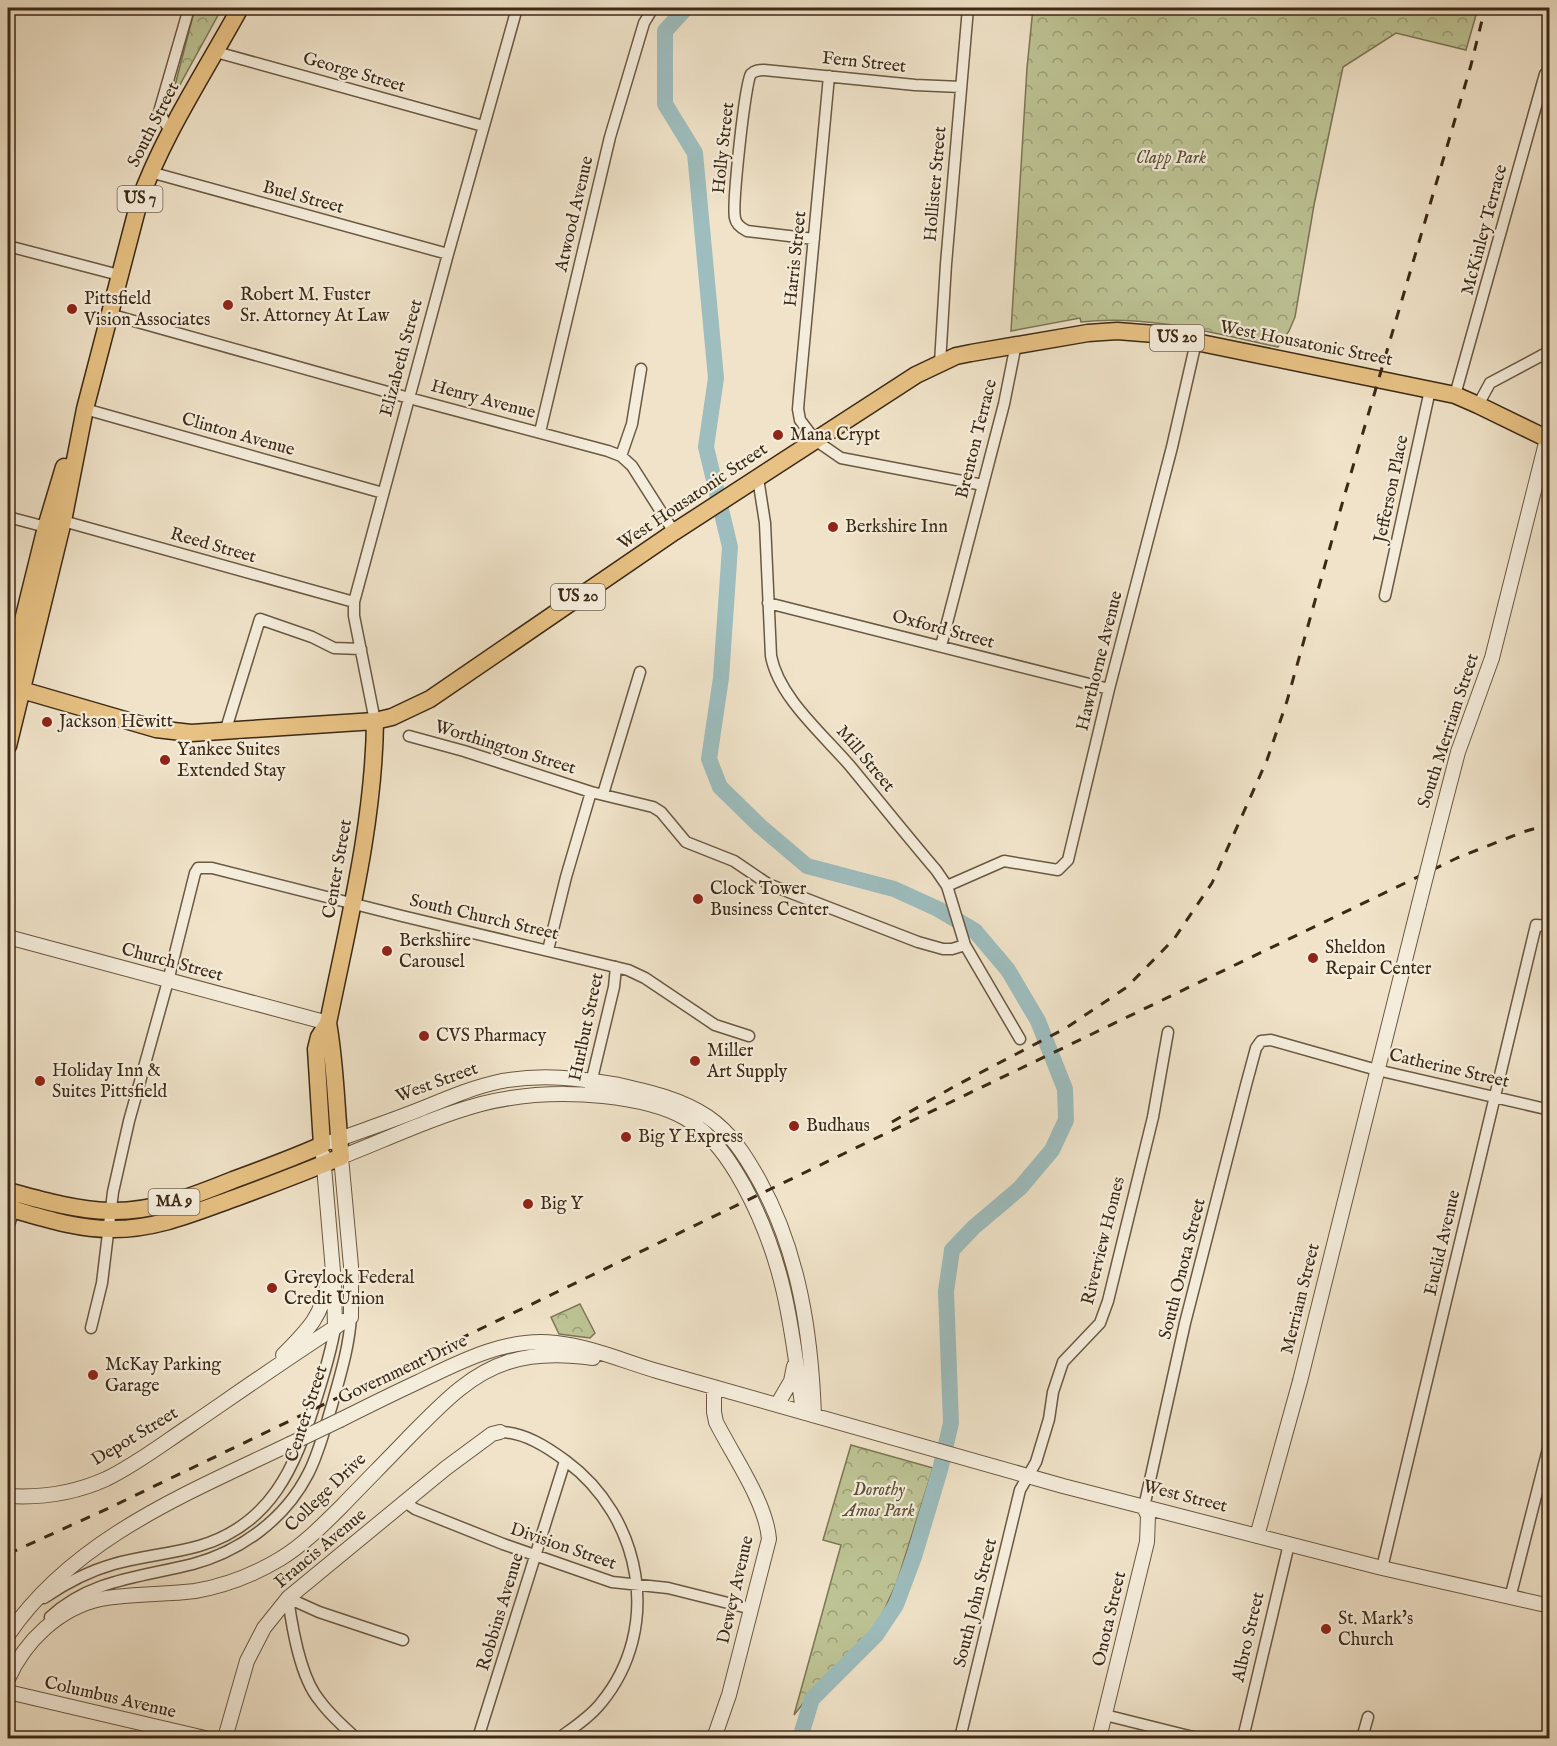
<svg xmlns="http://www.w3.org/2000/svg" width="1557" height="1746" font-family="'IM FELL English',serif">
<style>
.forest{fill:url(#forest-crowns);stroke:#7c7654;stroke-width:1.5}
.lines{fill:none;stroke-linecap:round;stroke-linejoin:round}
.river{stroke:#9dbdbe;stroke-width:16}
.minor-casing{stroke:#695842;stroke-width:13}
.tertiary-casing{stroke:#695842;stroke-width:16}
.trunk-casing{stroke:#3c2915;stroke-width:19}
.minor{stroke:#f5eddc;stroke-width:10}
.tertiary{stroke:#f5eddc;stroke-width:14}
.trunk{stroke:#e8c284;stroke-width:16}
.rail{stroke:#3c2915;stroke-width:3;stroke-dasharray:10 10;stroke-linecap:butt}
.tertiary-bridge-casing{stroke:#695842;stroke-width:16;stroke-linecap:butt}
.tertiary-bridge{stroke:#f5eddc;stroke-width:14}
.poi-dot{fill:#8f2418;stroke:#f5eddc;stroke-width:2}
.labels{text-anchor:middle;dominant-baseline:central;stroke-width:4.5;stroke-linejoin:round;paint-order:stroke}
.shield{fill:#f5eddc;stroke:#746451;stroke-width:1.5}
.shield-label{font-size:16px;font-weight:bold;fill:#3c2915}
.street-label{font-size:18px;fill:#3c2915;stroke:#f5eddc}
.park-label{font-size:18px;font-style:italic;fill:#5c5035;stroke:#f5eddc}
.poi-label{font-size:18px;fill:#3c2915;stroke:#f5eddc;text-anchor:start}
</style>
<defs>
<pattern id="forest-crowns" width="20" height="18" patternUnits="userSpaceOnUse" patternTransform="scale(1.5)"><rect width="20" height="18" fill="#bdc394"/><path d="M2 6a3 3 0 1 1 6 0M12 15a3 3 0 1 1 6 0" fill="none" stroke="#9b9e78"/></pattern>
</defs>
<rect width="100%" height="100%" fill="#f0e3c9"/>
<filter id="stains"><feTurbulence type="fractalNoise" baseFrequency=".00333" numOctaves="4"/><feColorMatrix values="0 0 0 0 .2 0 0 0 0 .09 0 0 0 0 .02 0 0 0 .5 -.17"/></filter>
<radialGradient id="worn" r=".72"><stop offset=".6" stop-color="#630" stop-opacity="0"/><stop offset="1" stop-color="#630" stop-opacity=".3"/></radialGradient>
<path class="forest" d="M195 8H222L171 101Z
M1033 8H1478L1466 50 1396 33 1343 67 1314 205 1295 317 1289 331 1278 347C1213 333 1147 314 1081 322L1080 318 1011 331 1027 68Z
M580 1304 595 1333 590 1338 559 1334 551 1317Z
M851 1445 933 1468 897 1582 879 1621 863 1641 824 1677 794 1715 841 1545 823 1540Z"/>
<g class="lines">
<path class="river" d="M686 8 665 31V104L695 153 716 378 706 447 730 547 721 678 709 759 720 787 760 826 807 866 894 889 938 909 975 931 1008 970 1038 1021 1065 1089 1066 1120 1052 1150 1020 1188 974 1227 952 1250 946 1291 951 1423 940 1470 914 1557 896 1605 876 1635 812 1699 800 1738"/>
<g class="minor-casing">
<path id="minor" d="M216 52 483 126
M829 76 800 386 798 409 800 420 815 440 841 458 983 485
M170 131 159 112 189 8
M150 172 448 254
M814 239 747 231C741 228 736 224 735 218 732 205 745 82 751 74 755 70 759 70 764 70L915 85 961 87
M8 246 119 275
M109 314 409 398 608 451 621 456 632 466 674 532
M940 363 946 264 968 8
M1455 395 1545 74
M1478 405 1490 383 1550 351
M85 409 383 493
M540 432 610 137 644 23 653 8
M621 456 632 424 641 369
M758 478 765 523 771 656C779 698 824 735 851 767 879 801 907 836 936 870L947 886 965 945 1020 1039
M8 517 46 527
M63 521 354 602
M1385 596 1430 390
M768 603 1109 689
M941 646 1004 404 1016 344
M375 721 354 616V602L448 254 517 8
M225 732 260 619 312 637 334 648 361 649
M409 736 464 751 591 792
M603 794 640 672
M947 886 1004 861 1058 870 1068 860 1109 689 1172 447 1196 342
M548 950 566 877 591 792 653 807 661 812 686 842 734 861 768 884 918 942 943 949H952L965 945
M590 1087 614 987 616 967
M8 1228 15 1206
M91 1328 102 1283 113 1192 129 1121 168 981 195 873 198 868H212L402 916 628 970 645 978 715 1025 749 1036
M500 1432C524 1432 547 1447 566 1461 642 1517 663 1628 601 1703 590 1717 573 1728 559 1738
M405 1502 415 1509 503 1544 612 1582 668 1588 752 1609
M1144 1507 1185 1323 1246 1085 1256 1048 1261 1041 1271 1040 1377 1070 1550 1110
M1382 1568 1536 925 1550 926
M44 1598C66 1583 89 1571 114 1564 142 1556 171 1554 199 1546 271 1525 295 1467 315 1403 323 1378 331 1353 335 1328
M288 1598C292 1627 300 1678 320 1701 330 1715 344 1727 356 1738
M288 1598 319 1612 403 1640
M1510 1598 1550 1441
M50 1617C91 1579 142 1577 193 1564 241 1551 285 1519 308 1474 319 1453 325 1428 332 1405 340 1376 349 1348 351 1317
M1105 1715 1197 1738
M478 1738 565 1461
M960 1738 1020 1490 1036 1462 1049 1419 1053 1392 1063 1362 1100 1323 1108 1301 1153 1117 1168 1032
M1243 1738 1289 1544
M1362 1738 1368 1717"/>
</g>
<g class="tertiary-casing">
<path id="tertiary" d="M1438 829 1458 752 1492 658 1547 439
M8 937 328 1023
M331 1142C361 1131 391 1121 421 1109 448 1098 473 1087 502 1081 542 1074 579 1078 619 1085 650 1092 681 1099 708 1117 731 1133 745 1155 759 1180 799 1252 811 1333 814 1415
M323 1155 334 1283 335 1328
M283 1355C310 1328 322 1316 329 1278
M777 1405 791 1381 794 1366
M340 1420C366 1407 392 1394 418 1382 461 1361 507 1337 556 1343 592 1347 623 1361 657 1371L1063 1486 1382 1568 1550 1606
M8 1496C41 1498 75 1493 106 1479 135 1465 161 1445 188 1427 242 1390 296 1352 351 1317V1266L341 1157C387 1139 433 1117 481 1104 520 1094 563 1092 603 1096 631 1099 661 1104 685 1118 712 1134 729 1159 744 1186 785 1261 792 1329 803 1412
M1257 1536 1300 1381 1419 904
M8 1635C74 1538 188 1493 290 1444
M8 1679C25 1641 59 1608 101 1599 132 1593 164 1595 195 1591 224 1586 255 1574 280 1559 303 1545 323 1525 342 1506 364 1483 386 1461 408 1438 438 1408 467 1375 508 1362 536 1353 565 1354 593 1358
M8 1692 205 1738
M225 1738 247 1661 264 1628 288 1598 446 1468 492 1434 500 1432
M714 1738 729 1695 769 1539C766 1502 733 1456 716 1422L714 1412V1387
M1099 1738 1147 1542 1148 1516 1144 1507"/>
</g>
<g class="trunk-casing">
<path id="trunk" d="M8 681 46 527 64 467
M8 686 156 729 191 733 375 721 392 717 430 699 674 532 916 375 956 356 971 353 1088 333 1117 331 1155 334 1196 342 1455 395 1478 405 1550 440
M8 746 63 521 85 409 139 202C164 133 205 72 240 8
M8 1191C41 1200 75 1210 110 1211 154 1212 193 1196 233 1180 263 1169 293 1158 322 1145L316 1049 319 1037 328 1023C348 924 374 823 375 721
M8 1208C41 1217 75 1229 110 1229 156 1230 196 1212 238 1197 273 1184 307 1171 341 1157 336 1113 336 1067 328 1023"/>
</g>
<use href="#minor" class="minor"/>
<use href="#tertiary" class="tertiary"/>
<use href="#trunk" class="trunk"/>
<path class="rail" d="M892 1122 955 1086 1066 1028 1127 987 1174 939 1212 883 1267 760 1287 701 1344 497 1471 65 1485 8
M8 1554 109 1508 1457 858 1523 832 1550 824"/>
<g class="tertiary-bridge-casing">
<path id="tertiary-bridge" d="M1419 904 1438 829
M290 1444 340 1420"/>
</g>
<use href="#tertiary-bridge" class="tertiary-bridge"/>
</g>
<g class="poi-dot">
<circle cx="228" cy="305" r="6"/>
<circle cx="72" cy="309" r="6"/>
<circle cx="778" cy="435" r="6"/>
<circle cx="833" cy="527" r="6"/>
<circle cx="47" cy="722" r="6"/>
<circle cx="165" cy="760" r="6"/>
<circle cx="698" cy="899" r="6"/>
<circle cx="387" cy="951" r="6"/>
<circle cx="1313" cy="958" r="6"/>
<circle cx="424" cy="1036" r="6"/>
<circle cx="695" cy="1061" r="6"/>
<circle cx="40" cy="1081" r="6"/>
<circle cx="794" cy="1126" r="6"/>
<circle cx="626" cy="1137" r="6"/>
<circle cx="528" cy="1204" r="6"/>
<circle cx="272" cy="1288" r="6"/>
<circle cx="93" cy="1375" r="6"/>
<circle cx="1326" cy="1629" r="6"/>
</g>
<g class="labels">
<g class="shield">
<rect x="117.5" y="186" width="45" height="26" rx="4.5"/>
<rect x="1150" y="325" width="54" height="26" rx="4.5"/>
<rect x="551" y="584" width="54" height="26" rx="4.5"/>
<rect x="148.5" y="1189" width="51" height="26" rx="4.5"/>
</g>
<g class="shield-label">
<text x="140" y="199">US 7</text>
<text x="1177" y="338">US 20</text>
<text x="578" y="597">US 20</text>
<text x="174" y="1202">MA 9</text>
</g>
<g class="street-label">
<text transform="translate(864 63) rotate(6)">Fern Street</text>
<text transform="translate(354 73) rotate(16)">George Street</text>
<text transform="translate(154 125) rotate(-63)">South Street</text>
<text transform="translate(724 148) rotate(-84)">Holly Street</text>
<text transform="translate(936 184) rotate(-85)">Hollister Street</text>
<text transform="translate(303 198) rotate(15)">Buel Street</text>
<text transform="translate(575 214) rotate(-77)">Atwood Avenue</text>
<text transform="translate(1485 230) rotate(-75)">McKinley Terrace</text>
<text transform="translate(796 259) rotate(-84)">Harris Street</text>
<text transform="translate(1306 344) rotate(11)">West Housatonic Street</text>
<text transform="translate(402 358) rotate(-75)">Elizabeth Street</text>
<text transform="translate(483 400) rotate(15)">Henry Avenue</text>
<text transform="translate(238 435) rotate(16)">Clinton Avenue</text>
<text transform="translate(977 439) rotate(-76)">Brenton Terrace</text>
<text transform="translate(1392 489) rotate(-78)">Jefferson Place</text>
<text transform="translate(693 497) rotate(-34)">West Housatonic Street</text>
<text transform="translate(213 546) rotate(16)">Reed Street</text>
<text transform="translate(943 630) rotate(15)">Oxford Street</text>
<text transform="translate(1100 661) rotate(-76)">Hawthorne Avenue</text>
<text transform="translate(1449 731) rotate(-72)">South Merriam Street</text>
<text transform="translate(505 748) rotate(17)">Worthington Street</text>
<text transform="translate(865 759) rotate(50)">Mill Street</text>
<text transform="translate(338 869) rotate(-80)">Center Street</text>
<text transform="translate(484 918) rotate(13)">South Church Street</text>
<text transform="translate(172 963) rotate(15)">Church Street</text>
<text transform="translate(587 1027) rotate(-78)">Hurlbut Street</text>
<text transform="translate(1449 1069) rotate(13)">Catherine Street</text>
<text transform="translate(437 1083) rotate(-20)">West Street</text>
<text transform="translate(1104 1241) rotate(-76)">Riverview Homes</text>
<text transform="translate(1443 1243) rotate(-77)">Euclid Avenue</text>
<text transform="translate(1183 1269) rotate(-76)">South Onota Street</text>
<text transform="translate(1301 1299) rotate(-76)">Merriam Street</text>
<text transform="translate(403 1370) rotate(-25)">Government Drive</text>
<text transform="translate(307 1414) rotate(-72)">Center Street</text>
<text transform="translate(135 1437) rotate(-31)">Depot Street</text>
<text transform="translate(326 1493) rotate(-44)">College Drive</text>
<text transform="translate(1185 1497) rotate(14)">West Street</text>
<text transform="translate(563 1547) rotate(19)">Division Street</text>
<text transform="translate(321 1549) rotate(-40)">Francis Avenue</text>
<text transform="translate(736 1590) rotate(-77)">Dewey Avenue</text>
<text transform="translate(976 1603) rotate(-76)">South John Street</text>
<text transform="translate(501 1612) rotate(-73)">Robbins Avenue</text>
<text transform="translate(1110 1619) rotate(-77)">Onota Street</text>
<text transform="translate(1249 1637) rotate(-77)">Albro Street</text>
<text transform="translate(110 1698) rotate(13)">Columbus Avenue</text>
</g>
<g class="park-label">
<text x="1171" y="158">Clapp Park</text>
<text x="879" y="1490">Dorothy<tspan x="879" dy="21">Amos Park</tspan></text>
</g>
<g class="poi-label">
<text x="240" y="295">Robert M. Fuster<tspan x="240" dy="21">Sr. Attorney At Law</tspan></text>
<text x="84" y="299">Pittsfield<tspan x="84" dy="21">Vision Associates</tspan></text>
<text x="790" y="435">Mana Crypt</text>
<text x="845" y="527">Berkshire Inn</text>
<text x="59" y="722">Jackson Hewitt</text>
<text x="177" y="750">Yankee Suites<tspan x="177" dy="21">Extended Stay</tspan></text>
<text x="710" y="889">Clock Tower<tspan x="710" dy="21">Business Center</tspan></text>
<text x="399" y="941">Berkshire<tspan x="399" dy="21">Carousel</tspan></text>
<text x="1325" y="948">Sheldon<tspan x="1325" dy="21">Repair Center</tspan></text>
<text x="436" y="1036">CVS Pharmacy</text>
<text x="707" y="1051">Miller<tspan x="707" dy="21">Art Supply</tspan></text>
<text x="52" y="1071">Holiday Inn &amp;<tspan x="52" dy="21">Suites Pittsfield</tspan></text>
<text x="806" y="1126">Budhaus</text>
<text x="638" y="1137">Big Y Express</text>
<text x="540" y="1204">Big Y</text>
<text x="284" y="1278">Greylock Federal<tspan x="284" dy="21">Credit Union</tspan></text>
<text x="105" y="1365">McKay Parking<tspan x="105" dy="21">Garage</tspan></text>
<text x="1338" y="1619">St. Mark's<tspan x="1338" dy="21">Church</tspan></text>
</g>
</g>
<rect width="1557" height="1746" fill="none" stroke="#f0e3c9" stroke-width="30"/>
<rect x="9" y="9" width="1539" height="1728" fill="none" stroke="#3c2915" stroke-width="3"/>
<rect x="15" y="15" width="1527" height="1716" fill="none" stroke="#3c2915" stroke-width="1.5"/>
<rect width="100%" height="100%" filter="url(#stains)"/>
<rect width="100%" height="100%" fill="url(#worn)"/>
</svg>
